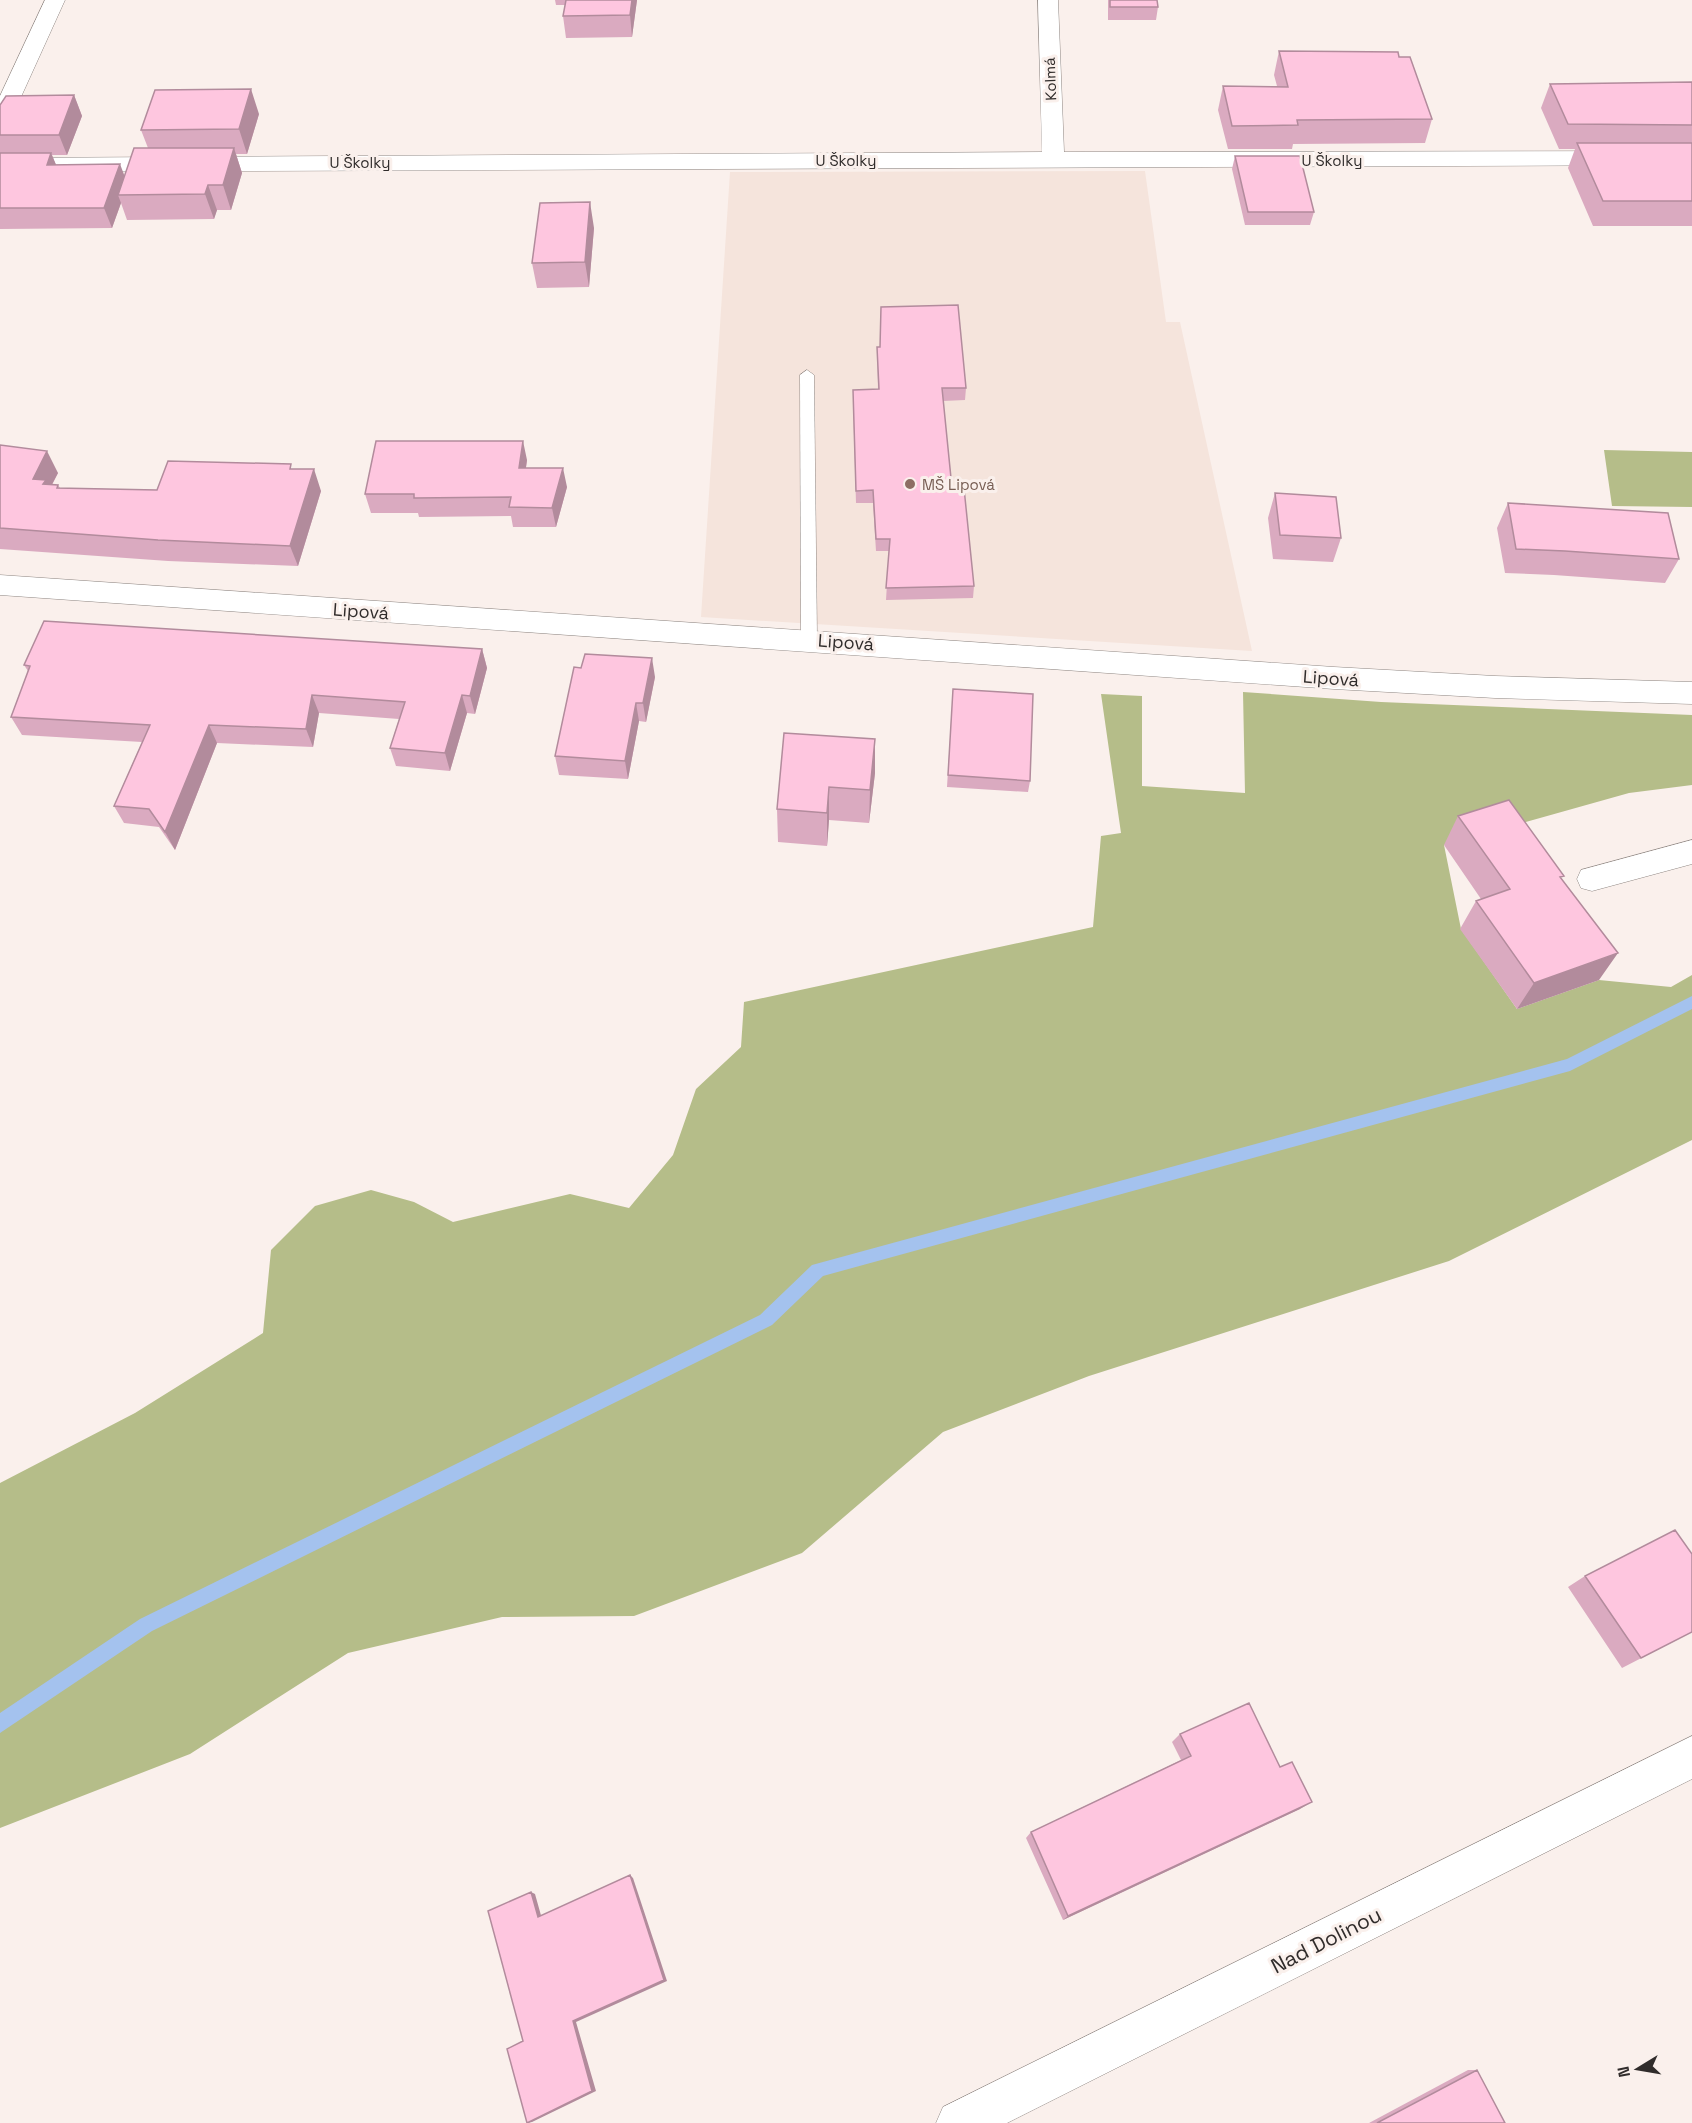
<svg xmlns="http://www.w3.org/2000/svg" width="1692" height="2123" font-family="'Space Grotesk',sans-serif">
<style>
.built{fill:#f5e4dc}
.forest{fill:#b5bd89}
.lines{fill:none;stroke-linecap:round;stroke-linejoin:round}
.stream{fill:#a4c2ee;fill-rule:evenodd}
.lane-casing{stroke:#8f8783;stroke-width:1}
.street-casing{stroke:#8f8783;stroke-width:1}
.lane{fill:#fff;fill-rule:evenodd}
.street{fill:#fff;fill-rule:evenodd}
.wall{fill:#daaac0}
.shaded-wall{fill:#b28b9c}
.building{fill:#fec6df;stroke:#b28b9c;stroke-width:1.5}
.education-dot{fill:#8d6e63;stroke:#faf0ec;stroke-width:2}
.labels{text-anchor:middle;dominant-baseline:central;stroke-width:6;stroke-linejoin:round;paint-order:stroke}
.far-street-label{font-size:15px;fill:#302c2b;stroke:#faf0ec}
.far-education-label{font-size:15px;fill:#785e54;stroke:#faf0ec;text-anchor:start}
.street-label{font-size:18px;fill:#302c2b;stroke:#faf0ec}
.near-street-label{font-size:21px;fill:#302c2b;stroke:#faf0ec}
</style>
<rect width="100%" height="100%" fill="#faf0ec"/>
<path class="built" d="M1145 171 1166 322H1180L1252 651 701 617 730 172Z"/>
<path class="forest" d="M1604 450 1692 452V507L1612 506Z
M1243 692 1381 702 1692 715V785L1629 793 1444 845 1461 929 1517 1009 1599 980 1671 987 1692 975V1140L1449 1261 1089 1376 943 1432 802 1553 634 1616 502 1617 348 1653 190 1754 0 1828V1483L135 1413 263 1333 271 1250 315 1206 371 1190 414 1202 453 1222 570 1194 629 1208 673 1155 696 1089 741 1047 744 1002 1093 927 1101 836 1121 833 1101 694 1142 696V786L1245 793Z"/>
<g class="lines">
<path class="stream" d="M1692 996V1009L1570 1071 823 1276 772 1325 152 1631 0 1733V1713L140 1619 760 1315 812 1265 1567 1059Z"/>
<g class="lane-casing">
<path id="lane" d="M807 370 814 375 817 639 809 645 801 639 800 375Z"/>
</g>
<g class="street-casing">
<path id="street" d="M45 0H65L11 119 8 124 0 126V96Z
M1038 0H1058L1064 152 1692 151V165L0 172V158L1042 152Z
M0 575 1334 667 1495 676 1692 682V704L1495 698 1334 689 0 595Z
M1692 840V864L1592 891 1581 888 1577 879 1581 870Z
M1692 1736V1779L1007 2123H936L943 2107Z"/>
</g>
<use href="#lane" class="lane"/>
<use href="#street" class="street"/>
</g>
<path class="wall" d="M555 0H637L632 37 566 38 563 16 565 5H556Z
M1108 0H1157L1158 7 1156 20H1108Z
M1279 51 1399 57 1432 119 1425 143 1293 144 1292 149H1228L1218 110 1223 86H1277L1274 75Z
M1692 82V226H1593L1568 168 1575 149H1559L1541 108 1550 84Z
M74 95 82 116 67 155H52L56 165 124 176 148 148 141 130 259 114 247 154H236L242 173 231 210H217L214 219 127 220 121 203 112 228 0 229V105Z
M1235 156 1314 212 1310 225H1245L1232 169Z
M594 228 589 287 537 288 532 263Z
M877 347 966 388 965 400 943 401 952 488 974 586 973 598 886 600 889 551H876L873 503H856L853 402 878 389Z
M0 445 58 473 52 485H58L60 488 157 490 292 469 321 491 298 566 168 561 0 549Z
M527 460 526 468 567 487 556 527H513L511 516 419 517 418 513H371L365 494Z
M1275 493 1341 538 1333 562 1273 559 1268 518Z
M1508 503 1679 559 1665 583 1554 575 1505 573 1497 528Z
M482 649 487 668 475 714 467 713 450 771 396 766 390 748 399 719 319 713 313 747 217 743 175 850 159 827 124 823 114 806 142 742 22 735 11 717 28 671 24 665Z
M655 677 646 722 639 721 628 779 559 775 555 756Z
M953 689 1030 781 1028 792 947 787Z
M784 733 875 773 869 823 829 820 827 846 778 842 777 809Z
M1458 816 1562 879 1599 980 1517 1009 1460 929 1476 901 1481 899 1444 845Z
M1585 1576 1692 1632 1622 1668 1568 1587Z
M1180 1734 1300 1809 1063 1920 1026 1838 1031 1832 1181 1760 1172 1742Z
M1468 2070H1477L1505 2123H1369Z"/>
<path class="shaded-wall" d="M632 0H637L632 37 630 15Z
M251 89 259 114 247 154 239 129Z
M74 95 82 116 67 155 59 135Z
M234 148 242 173 231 210 223 185Z
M51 153 60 174 47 165Z
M120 164 128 185 118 195 121 203 112 228 104 208Z
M208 185 217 210 214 219 205 194Z
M590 202 594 228 589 287 585 262Z
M523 441 527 460 523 487 519 468Z
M47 451 58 473 50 488 33 479Z
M563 468 567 487 556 527 552 508Z
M314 469 321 491 298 566 290 546Z
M482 649 487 668 475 714 470 696Z
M652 658 655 677 646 722 643 703Z
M312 695 319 713 313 747 306 729Z
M462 695 467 713 450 771 445 753Z
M636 703 639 721 628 779 625 761Z
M209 725 217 743 175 850 165 832Z
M875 739V773L869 823 870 790Z
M829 787V820L827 846V813Z
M1618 953 1599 980 1517 1009 1534 983Z
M1312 1802 1300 1809 1063 1920 1068 1916Z
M630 1875 633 1878 667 1981 576 2022 596 2091 532 2122 527 2123 573 2021Z
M531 1892 535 1894 542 1919 538 1917Z"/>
<path class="building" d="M566 0H632L630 15 563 16Z
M1110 0H1157L1158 7H1110Z
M1279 51 1398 52 1399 57H1410L1432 119 1297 120 1298 125 1232 126 1223 86 1288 87Z
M1692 82V125L1568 124 1550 84Z
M251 89 239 129 141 130 155 90Z
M74 95 59 135H0V105L6 96Z
M1577 143H1692V201H1603Z
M134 148H234L223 185H208L205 194 118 195Z
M0 153H51L47 165 120 164 104 208H0Z
M1235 156H1300L1314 212H1248Z
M590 202 585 262 532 263 540 203Z
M958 305 966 388H942L952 488H964L974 586 886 588 890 539H876L873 490 856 491 853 390 879 389 877 347H880L881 307Z
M376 441H523L519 468H563L552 508 509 507 511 497 414 498V494H365Z
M0 445 47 451 33 479 46 480 43 484 58 485 57 488 157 490 168 461 291 464 290 469H314L290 546 158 540 0 528Z
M1275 493 1336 497 1341 538 1280 535Z
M1508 503 1668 513 1679 559 1565 551 1516 549Z
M44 621 482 649 470 696 462 695 445 753 390 748 405 702 312 695 306 729 209 725 165 832 149 809 114 806 150 725 11 717 30 666 24 665Z
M585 654 652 658 643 703H636L625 761 555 756 574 667 581 668Z
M953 689 1033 694 1030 781 948 775Z
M784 733 875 739 870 790 829 787 827 813 777 809Z
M1509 800 1564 876 1560 877 1618 953 1534 983 1476 901 1510 889 1458 816Z
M1675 1530 1692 1554V1632L1641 1658 1585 1576Z
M1249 1703 1280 1767 1292 1762 1312 1802 1068 1916 1031 1832 1191 1756 1180 1734Z
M630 1875 664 1980 573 2021 592 2091 527 2123 507 2049 523 2041 488 1911 531 1892 538 1917Z
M1477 2070 1505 2123H1377Z"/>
<circle class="education-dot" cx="910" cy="484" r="6"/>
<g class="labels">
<g class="far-street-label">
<text transform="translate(1050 79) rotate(-92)">Kolmá</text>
<text x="846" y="160">U Školky</text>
<text x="1332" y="160">U Školky</text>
<text x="360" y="162">U Školky</text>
</g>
<g class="far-education-label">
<text x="922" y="484">MŠ Lipová</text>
</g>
<g class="street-label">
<text transform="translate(361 611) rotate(4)">Lipová</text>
<text transform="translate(846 642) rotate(4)">Lipová</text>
<text transform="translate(1331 678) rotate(4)">Lipová</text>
</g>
<g class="near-street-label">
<text transform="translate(1326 1940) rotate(-27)">Nad Dolinou</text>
</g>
</g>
<g transform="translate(1638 2069) rotate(259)" stroke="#faf0ec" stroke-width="4.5" paint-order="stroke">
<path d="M0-4.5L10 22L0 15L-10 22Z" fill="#302c2b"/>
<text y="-9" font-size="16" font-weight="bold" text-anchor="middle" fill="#302c2b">N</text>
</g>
</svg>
